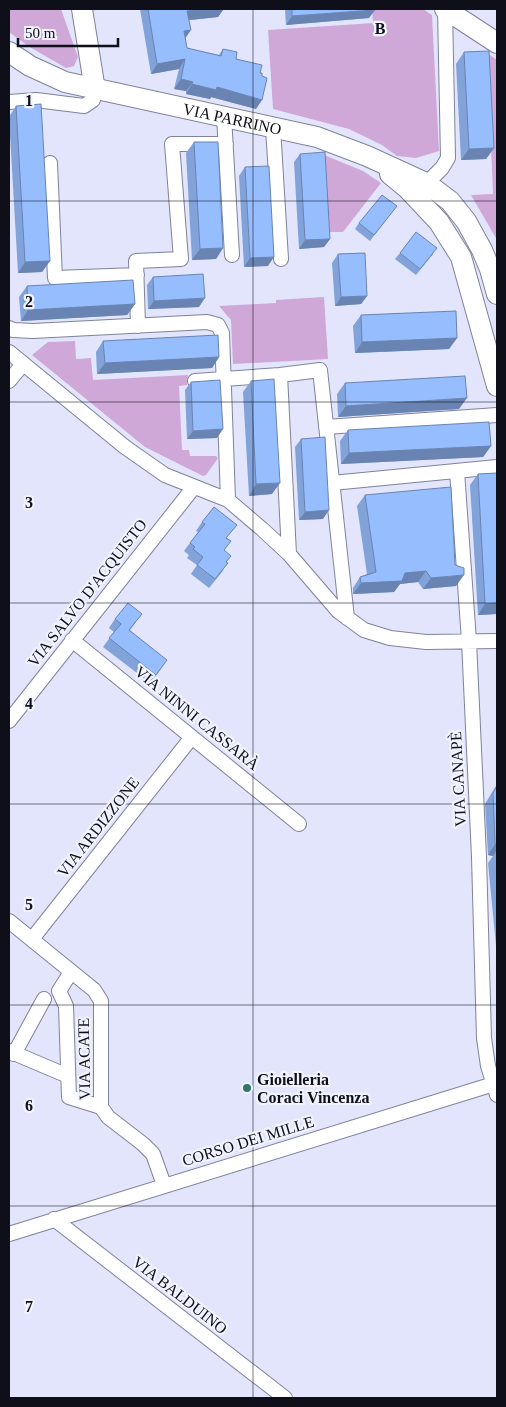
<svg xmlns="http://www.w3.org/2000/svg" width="506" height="1407" font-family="Georgia,serif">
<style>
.green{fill:#cfa8d8}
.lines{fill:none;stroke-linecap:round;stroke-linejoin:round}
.street-casing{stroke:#7f829c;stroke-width:16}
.secondary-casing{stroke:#7f829c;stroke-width:22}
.street{stroke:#fff;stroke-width:14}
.secondary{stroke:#fff;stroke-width:20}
.wall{fill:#81a3da}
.shaded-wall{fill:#6984b2}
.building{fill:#96bdfe;stroke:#6984b2}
.grid{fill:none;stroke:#0e0f18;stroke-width:1;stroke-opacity:0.55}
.poi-dot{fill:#317669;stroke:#f1f3ff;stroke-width:2}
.labels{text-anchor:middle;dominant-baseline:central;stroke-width:4.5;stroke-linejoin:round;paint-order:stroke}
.street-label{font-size:16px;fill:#0e0f18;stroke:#f1f3ff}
.poi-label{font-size:16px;font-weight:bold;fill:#0e0f18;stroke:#f1f3ff;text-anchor:start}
.grid-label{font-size:16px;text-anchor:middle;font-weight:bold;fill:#0e0f18;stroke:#f1f3ff;stroke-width:4.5;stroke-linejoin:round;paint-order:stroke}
</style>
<rect width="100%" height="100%" fill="#e2e5fc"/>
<path class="green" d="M9 9H61L78 57 74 66 66 68 28 46 9 32Z
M372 9H423L432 15 439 151 416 158 397 156 382 145 349 129 273 109 268 30 373 23Z
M487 53 497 60V240L471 195 493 194Z
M324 155 363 171 381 183 343 232H327Z
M324 297 328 359 233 364 231 320 219 306 276 303V300Z
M75 341 76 359 91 358 93 380 188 375 187 385 179 386 182 450H189L190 456H216L218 458 206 475 203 476 145 447 32 355 48 342Z"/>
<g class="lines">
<g class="street-casing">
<path id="street" d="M9 102 36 100 84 106 93 100 95 90
M224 116 232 255
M273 127 281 259
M50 163 55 278 137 275
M420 190 442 168 448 158 445 9
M138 326 136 261 181 259 172 144H226
M9 328 13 330 33 331 207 322 218 325 222 333 228 500
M9 352 125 447 165 475 228 500 262 529 289 554 338 611 364 630 390 638 426 642 497 641
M280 375 289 554
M9 381 23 364
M195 381 280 375 320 370 347 618
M326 427 497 415
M457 471 469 641 479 857 484 1038 488 1066 497 1095
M332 483 497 467
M72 640 299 824
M9 721 194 487
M9 921 94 990 101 1001V1107L108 1117 143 1144 153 1154 164 1185
M32 939 192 737
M71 972 59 991 66 1006 69 1097 101 1107
M9 1051 68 1076
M14 1054 44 999
M54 1219 285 1398
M9 1234 497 1083"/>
</g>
<g class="secondary-casing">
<g id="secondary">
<path d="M82 9 95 90"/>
<path d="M445 9 497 43"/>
<path id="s1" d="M9 52 30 66 65 82 317 137 367 156 426 183 450 201 466 221 482 250 490 269 497 294"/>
<path d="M390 174 407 188 439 222 461 257 497 386"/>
</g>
</g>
<use href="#street" class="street"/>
<use href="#secondary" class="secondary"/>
</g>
<path class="wall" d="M140 9H232L223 10 218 17 189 20 185 38 187 48 219 55 223 49 236 59 260 73 256 109 211 97 210 99 186 94V91L174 89 179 69 151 74Z
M285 9H375L369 18 286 25Z
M464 52 494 148 486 159 461 160 456 64Z
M16 106 50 261 42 272 18 273 9 117Z
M194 142 223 248 216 259 192 260 186 153Z
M300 154 330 239 324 247 299 249 294 162Z
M245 167 268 266 244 267 239 176Z
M397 206 370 241 355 229 359 223Z
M400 253 433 254 416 275 395 259Z
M338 254 367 296 361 304 335 306 332 263Z
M153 277 199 307 148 309 147 285Z
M27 286 135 304 127 315 21 321 19 297Z
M361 315 457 338 449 349 355 353 353 326Z
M103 341 219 357 212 368 97 374 96 352Z
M251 381 272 494 249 496 243 392Z
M191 382 217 438 187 439 185 390Z
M345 383 459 409 338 417 337 394Z
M348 430 491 446 483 457 341 464 340 441Z
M301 439 323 519 299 520 295 447Z
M497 473V614L478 615 470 485 478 474Z
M365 495 456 586 423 589 418 582 400 584 394 592 353 594V588L360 577 367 574 357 506Z
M202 522 227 538 224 550 227 562 222 572 209 588 191 574 197 565 187 558 189 555 184 551 198 532 196 531Z
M115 619 136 622 130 630 161 669 150 683 103 647 114 632 109 628Z
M497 784V956L488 863 493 856 488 855 485 804Z"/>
<path class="shaded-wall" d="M216 9H232L223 10 218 17 181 21 187 11Z
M375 10 369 18 286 25 292 16Z
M191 30 184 40V31Z
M185 59 179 69 151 74 157 64Z
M181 79 193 82 186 91 174 89Z
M192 84 217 87 262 100 256 109 211 97 210 99 186 94Z
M494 148 486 159 461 160 469 149Z
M330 239 324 247 299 249 305 240Z
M223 248 216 259 192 260 200 249Z
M274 257 268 266 244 267 250 258Z
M50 261 42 272 18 273 25 262Z
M367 296 361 304 335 306 341 297Z
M205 298 199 307 148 309 154 301Z
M135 304 127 315 21 321 28 310Z
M457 338 449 349 355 353 362 342Z
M219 357 212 368 97 374 105 363Z
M467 398 459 409 338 417 346 406Z
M223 429 217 438 187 439 193 431Z
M491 446 483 457 341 464 349 453Z
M280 483 272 494 249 496 256 484Z
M329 510 323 519 299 520 305 512Z
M426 571 418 582 400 584 394 592 353 594 361 583 405 573Z
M464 575 456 586 423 589 431 578Z
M497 603V614L478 615 485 604Z
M495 844H497V850L493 856 488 855Z"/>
<path class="building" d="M148 9H216L187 11 191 30 184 31 187 48 221 56 223 49 237 52 236 59 262 65 260 73H262V76L267 78 262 100 217 87 216 90 192 84 193 82 181 79 185 59 157 64Z
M292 9H375V10L292 16Z
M489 51 494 148 469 149 464 52Z
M41 104 50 261 25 262 16 106Z
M194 142H218L223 248 200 249Z
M325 152 330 239 305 240 300 154Z
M269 166 274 257 250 258 245 167Z
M382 195 397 206 374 235 359 223Z
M416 232 437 248 420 269 400 253Z
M365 253 367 296 341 297 338 254Z
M203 274 205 298 154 301 153 277Z
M133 280 135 304 28 310 27 286Z
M456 311 457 338 362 342 361 315Z
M218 335 219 357 105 363 103 341Z
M465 376 467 398 346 406 345 383Z
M274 379 280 483 256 484 251 381Z
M220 380 223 429 193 431 191 382Z
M489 422 491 446 349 453 348 430Z
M325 437 329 510 305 512 301 439Z
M497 473V603L485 604 478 474Z
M451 487 455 565 464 568V575L431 578 426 571 405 573 402 581 361 583 360 577 376 572 365 495Z
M214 507 237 525 226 538 231 541 224 550 231 556 226 562 228 563 215 579 197 565 203 557 193 549 195 547 190 543 205 524 202 522Z
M128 603 142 614 129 630 167 660 156 675 109 638 121 624 115 619Z
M497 786V844H495L493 793Z"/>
<path class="grid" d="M253 9V1398M9 201H497M9 402H497M9 603H497M9 804H497M9 1005H497M9 1206H497"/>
<circle class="poi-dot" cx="247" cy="1088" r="5"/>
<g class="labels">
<g class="street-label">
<text stroke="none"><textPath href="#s1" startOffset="235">VIA PARRINO</textPath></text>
<text transform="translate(87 593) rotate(-52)">VIA SALVO D'ACQUISTO</text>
<text transform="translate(197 718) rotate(39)">VIA NINNI CASSARÀ</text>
<text transform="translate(458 779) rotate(-93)">VIA CANAPÈ</text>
<text transform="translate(98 827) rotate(-52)">VIA ARDIZZONE</text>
<text transform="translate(84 1059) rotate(-91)">VIA ACATE</text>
<text transform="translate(248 1141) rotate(-17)">CORSO DEI MILLE</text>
<text transform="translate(180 1295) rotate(38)">VIA BALDUINO</text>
</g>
<g class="poi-label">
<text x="257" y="1079">Gioielleria<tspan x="257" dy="18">Coraci Vincenza</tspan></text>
</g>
</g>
<g class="grid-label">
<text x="380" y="34">B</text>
<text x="29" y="106">1</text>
<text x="29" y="307">2</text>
<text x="29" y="508">3</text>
<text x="29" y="709">4</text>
<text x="29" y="910">5</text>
<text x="29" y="1111">6</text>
<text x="29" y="1312">7</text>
</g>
<rect width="506" height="1407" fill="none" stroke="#0e0f18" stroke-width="20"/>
<path d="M18 38v8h100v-8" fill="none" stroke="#0e0f18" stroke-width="2.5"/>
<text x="25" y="38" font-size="15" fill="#0e0f18" stroke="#f1f3ff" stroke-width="4" paint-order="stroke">50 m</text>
</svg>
